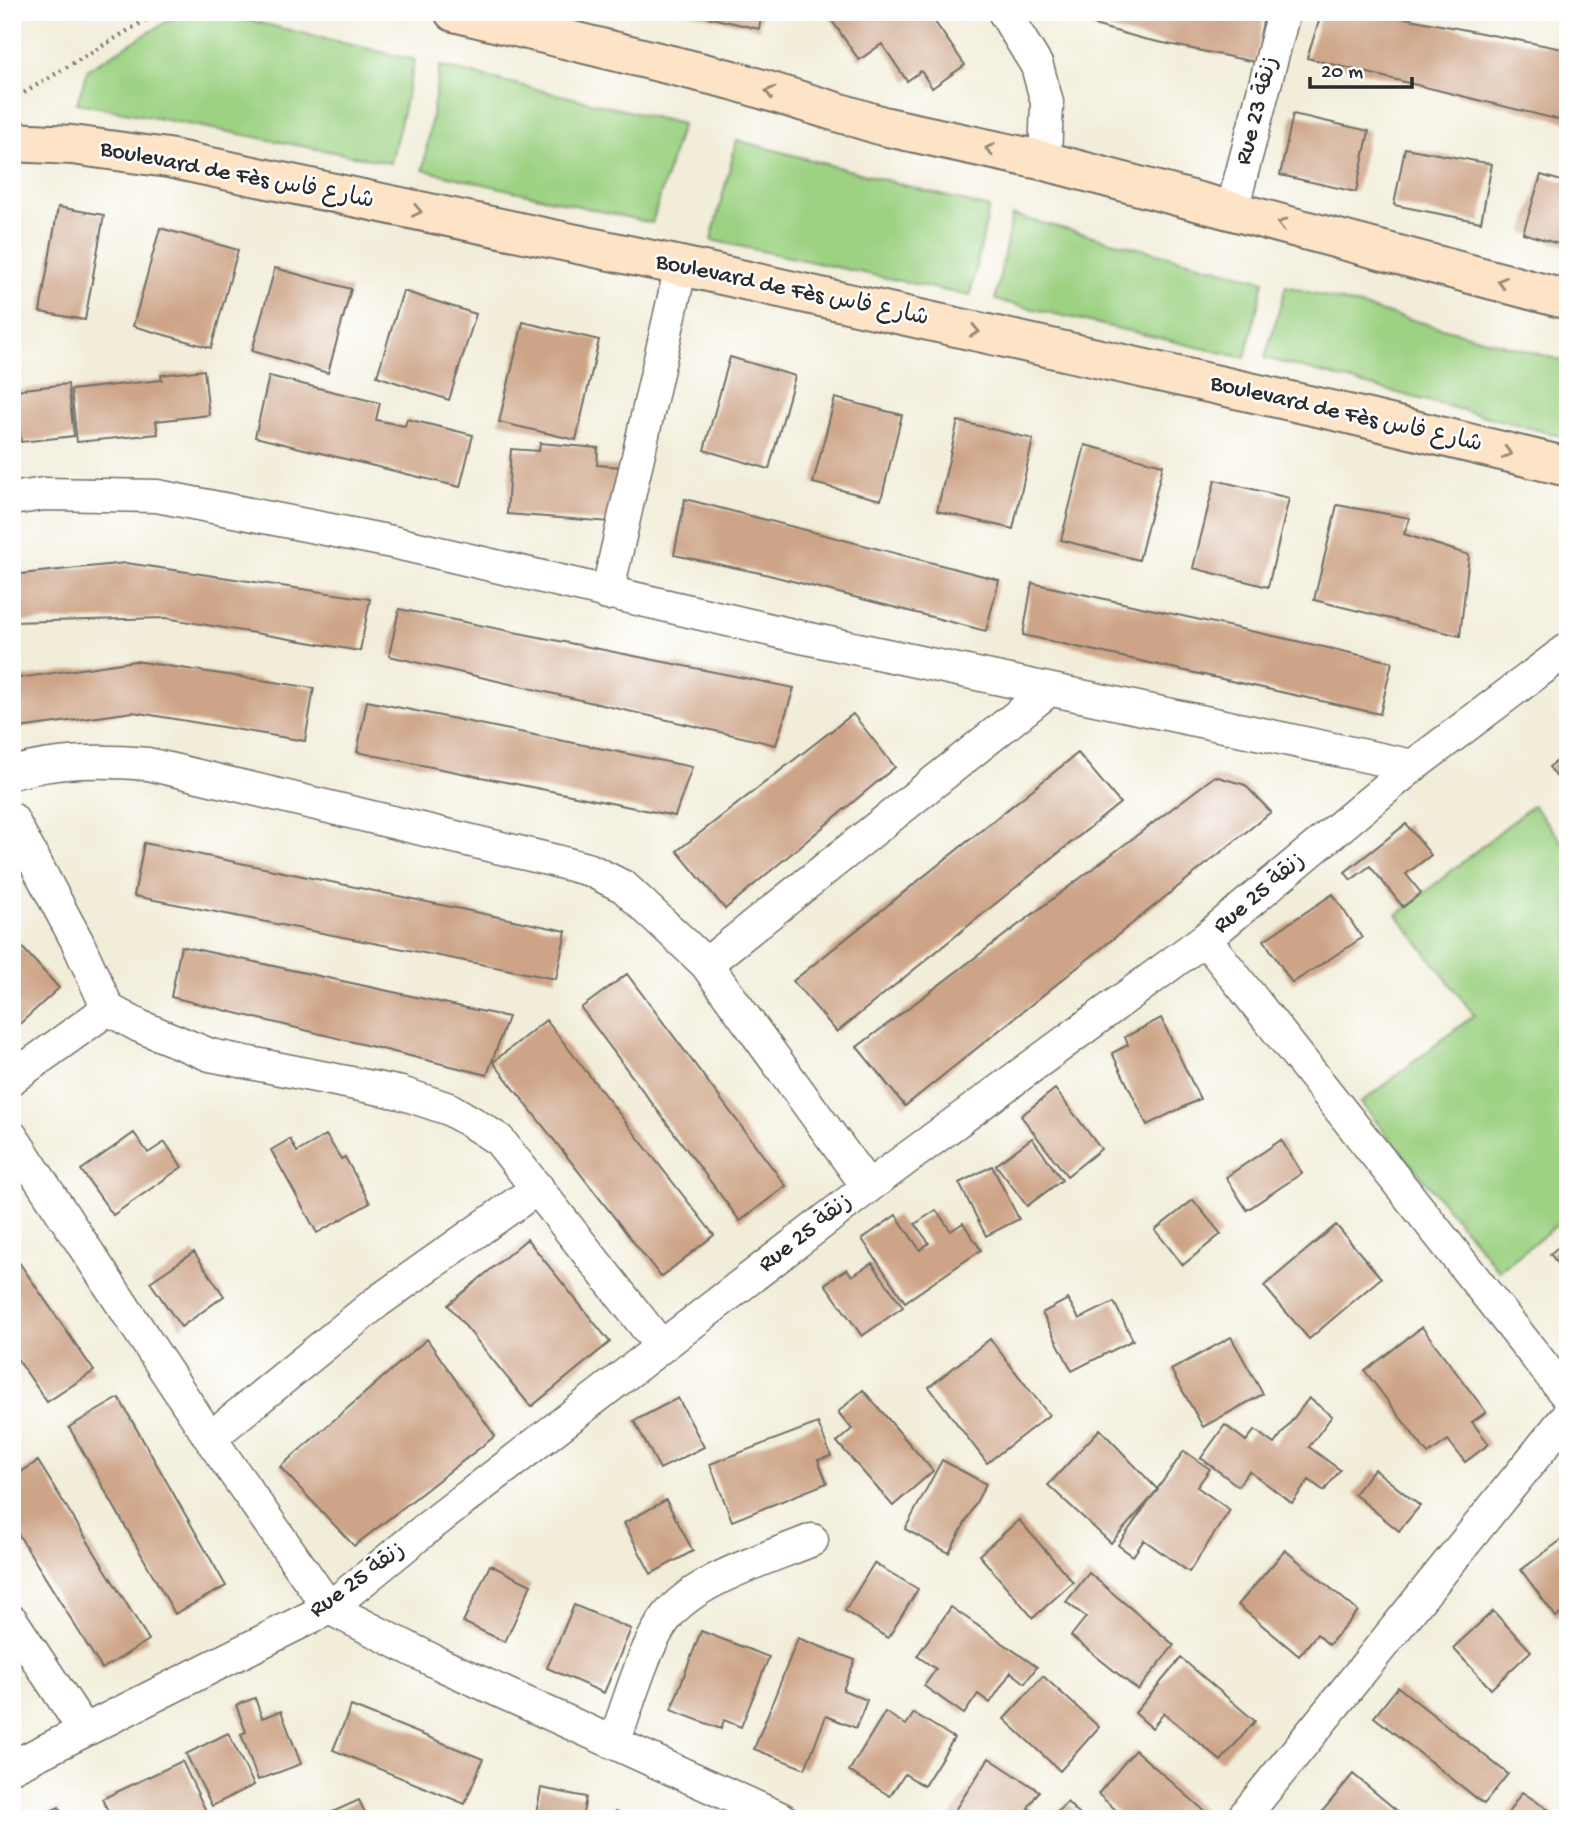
<svg xmlns="http://www.w3.org/2000/svg" width="1580" height="1831" font-family="'Gochi Hand','Playpen Sans Arabic',sans-serif">
<style>
.green{fill:#9dd283;stroke:#647e57;stroke-width:2}
.building{fill:#cda487}
.lines{fill:none;stroke-linecap:round;stroke-linejoin:round}
.minor-casing{stroke:#716f68;stroke-width:35}
.secondary-casing{stroke:#716f68;stroke-width:42}
.path{stroke:#716f68;stroke-width:4.5;stroke-dasharray:2 5;stroke-linecap:butt}
.minor{stroke:#fff;stroke-width:32}
.secondary{stroke:#fee4c6;stroke-width:38}
.oneway{stroke:#948878}
.labels{text-anchor:middle;dominant-baseline:central;stroke-width:5;stroke-linejoin:round;paint-order:stroke}
.street-label{font-size:24px;fill:#2b2b2b;stroke:#fff}
</style>
<rect width="100%" height="100%" fill="#fff"/>
<filter id="ink" filterUnits="userSpaceOnUse"><feTurbulence type="fractalNoise" baseFrequency=".0143" numOctaves="2"/><feDisplacementMap in="SourceGraphic" scale="14" xChannelSelector="R" yChannelSelector="G"/><feConvolveMatrix kernelMatrix="1 2 1 2 8 2 1 2 1" color-interpolation-filters="sRGB"/></filter>
<filter id="wash" filterUnits="userSpaceOnUse"><feTurbulence type="fractalNoise" baseFrequency=".00686" numOctaves="4" result="noise"/><feDisplacementMap in="SourceGraphic" scale="28" xChannelSelector="R" yChannelSelector="G"/><feGaussianBlur stdDeviation="1.57" result="paint"/><feColorMatrix in="noise" values="0 0 0 0 0 0 0 0 0 0 0 0 0 0 0 0 0 1.4 0 .05"/><feComposite in="paint" operator="in"/></filter>
<g filter="url(#wash)">
<rect width="100%" height="100%" fill="#f2edd9"/>
<path class="green" d="M183 12H214L415 60 391 163 77 103 88 69Z
M440 66 682 124 652 223 423 170Z
M737 140 989 208 970 296 711 240Z
M1012 215 1264 281 1245 358 995 300Z
M1286 286 1568 362V438L1265 358Z
M1533 805 1568 849V1216L1499 1271 1361 1103 1474 1015 1397 915Z"/>
<g id="blocks">
<path class="building" d="M686 12H762L759 29Z
M826 12H928L965 65 932 88 921 71 907 81 882 44 859 60Z
M1067 12H1265L1255 62 1144 39 1065 17Z
M1322 12H1374L1568 50V122L1307 58Z
M1293 114 1369 131 1356 192 1280 175Z
M1405 148 1492 164 1481 222 1394 205Z
M1541 175 1568 183V247L1523 233Z
M58 207 104 215 85 320 40 312Z
M160 228 238 250 211 348 133 326Z
M275 268 351 289 328 373 252 351Z
M403 291 476 314 449 400 377 376Z
M523 322 599 340 576 440 499 422Z
M730 357 795 376 769 469 704 450Z
M204 370 209 415 156 421 158 434 77 442 71 390 162 380 161 375Z
M269 376 380 403 376 420 405 426 407 419 473 435 460 487 255 437Z
M68 384 74 436 21 442 15 390Z
M835 398 902 415 881 500 813 483Z
M12 408 20 437 12 439Z
M958 421 1033 439 1013 529 937 511Z
M540 443 598 448 597 465 623 467 611 522 507 514 511 449 539 451Z
M1085 445 1163 465 1139 560 1061 540Z
M1215 480 1289 498 1268 587 1193 568Z
M685 499 999 580 986 631 765 574 674 555Z
M1337 505 1410 518 1404 534 1469 555 1460 636 1314 600Z
M126 563 370 599 360 651 166 618 12 622V575Z
M1032 583 1392 662 1380 714 1023 635Z
M399 609 794 688 776 745 389 656Z
M135 661 314 688 305 741 133 712 12 729V679Z
M367 701 692 767 675 816 357 752Z
M853 714 895 767 725 909 677 851Z
M1078 753 1120 803 837 1032 793 981Z
M1568 753V792L1549 767Z
M1215 776 1245 785 1271 812 905 1106 857 1047Z
M1406 824 1431 855 1406 874 1421 893 1403 907 1370 866 1351 880 1345 872Z
M144 843 566 931 556 979 134 896Z
M1333 894 1362 938 1292 983 1264 940Z
M21 946 59 988 12 1031V954Z
M181 946 508 1017 487 1075 171 997Z
M627 974 786 1186 740 1221 581 1008Z
M1161 1018 1200 1099 1147 1125 1112 1053 1128 1045 1125 1037Z
M546 1020 714 1235 661 1277 493 1062Z
M1055 1089 1101 1149 1067 1176 1021 1116Z
M134 1133 148 1153 165 1142 182 1167 113 1215 81 1170Z
M326 1135 341 1159 345 1157 370 1203 317 1233 271 1150 290 1139 297 1152Z
M1032 1138 1062 1180 1027 1206 996 1165Z
M1281 1140 1302 1173 1247 1210 1226 1177Z
M992 1166 1019 1219 986 1236 959 1183Z
M1193 1200 1221 1234 1183 1265 1155 1230Z
M936 1210 951 1231 963 1223 981 1250 905 1302 862 1239 896 1215 920 1250 929 1243 915 1224Z
M1336 1225 1381 1278 1309 1339 1264 1286Z
M527 1239 610 1342 531 1407 448 1305Z
M1568 1239V1275L1550 1254Z
M12 1252 94 1371 47 1402 12 1351Z
M194 1252 224 1296 181 1327 150 1282Z
M872 1263 903 1307 862 1336 825 1284 847 1269 852 1276Z
M1068 1299 1079 1319 1114 1302 1133 1340 1072 1371 1042 1313Z
M1422 1327 1486 1412 1472 1422 1489 1444 1465 1462 1448 1440 1428 1454 1365 1371Z
M1231 1337 1263 1394 1203 1427 1171 1370Z
M427 1339 495 1436 354 1546 280 1467Z
M990 1339 1049 1415 987 1463 929 1387Z
M863 1390 933 1471 893 1506 837 1442 852 1429 838 1412Z
M119 1398 226 1586 175 1614 69 1427Z
M678 1398 704 1447 660 1469 634 1421Z
M1309 1398 1332 1416 1309 1447 1340 1470 1324 1491 1309 1480 1292 1503 1249 1471 1238 1486 1201 1458 1225 1425 1246 1441 1255 1430 1274 1444Z
M818 1423 831 1456 818 1460 827 1483 732 1521 710 1464Z
M1100 1429 1158 1490 1111 1543 1048 1485Z
M1184 1451 1210 1469 1197 1487 1230 1510 1189 1572 1144 1540 1133 1556 1118 1545Z
M942 1460 986 1484 949 1553 905 1529Z
M38 1461 149 1640 102 1669 12 1524V1478Z
M1374 1469 1420 1506 1399 1531 1354 1494Z
M666 1500 693 1551 651 1574 624 1523Z
M1019 1520 1073 1582 1033 1618 979 1555Z
M1568 1535V1608L1556 1617 1521 1570Z
M1285 1550 1358 1611 1329 1645 1317 1634 1299 1656 1238 1605Z
M874 1563 918 1589 888 1638 845 1611Z
M490 1565 531 1585 505 1642 463 1622Z
M1089 1573 1174 1645 1138 1690 1071 1636 1086 1617 1066 1602Z
M574 1605 631 1629 604 1693 547 1668Z
M951 1607 1037 1667 1025 1683 1011 1672 990 1703 978 1694 964 1714 924 1686 936 1669 917 1656Z
M1493 1611 1531 1651 1491 1689 1453 1648Z
M701 1631 769 1657 741 1727 724 1720 721 1729 671 1710Z
M798 1638 855 1660 843 1690 867 1700 856 1728 826 1716 805 1769 754 1749Z
M1181 1658 1255 1721 1221 1761 1164 1713 1152 1728 1135 1713Z
M1043 1676 1099 1727 1060 1771 1004 1719Z
M1398 1687 1508 1774 1484 1804 1374 1717Z
M255 1698 262 1718 281 1711 301 1764 258 1780 241 1734 246 1732 236 1705Z
M351 1706 483 1759 465 1804 333 1750Z
M885 1712 906 1725 914 1713 954 1738 924 1786 905 1774 890 1796 849 1771Z
M228 1733 254 1785 212 1806 186 1754Z
M1135 1750 1207 1813 1202 1819H1126L1098 1794Z
M989 1758 1039 1791 1028 1808 1045 1819H949Z
M182 1761 206 1811 189 1819H112L102 1799Z
M1353 1774 1407 1819H1316Z
M541 1788 586 1797 582 1819H535Z
M1522 1792 1555 1814 1551 1819H1504Z
M359 1800 368 1819H317Z
M1067 1802 1084 1819H1051Z
M59 1807 64 1819H33Z
M616 1811 634 1819H613Z"/>
</g>
</g>
<g filter="url(#ink)">
<use href="#blocks" fill-opacity="0" stroke="#716f68" stroke-width="2"/>
<g class="lines">
<g class="minor-casing">
<path id="minor" d="M1004 12 1037 66 1047 102 1045 161
M1232 210 1284 12
M12 499 44 494 157 496 392 542 801 637 1413 766
M607 594 681 266
M12 773C58 760 101 760 148 764L556 861 590 870 624 887 706 964 868 1187
M12 819 77 941 108 1009
M1205 939 1568 1397
M706 964 1048 691
M12 1078 108 1009 139 1026 210 1055 401 1093 449 1109 471 1122 499 1140 661 1346
M12 1137 210 1438 329 1608 442 1665 782 1819
M210 1438 377 1302 538 1188
M12 1621 84 1730
M614 1742C629 1704 642 1650 666 1618 693 1580 769 1558 812 1540
M12 1767 329 1608 427 1528 868 1187 1205 939 1413 766 1568 649
M1242 1819 1568 1415"/>
</g>
<g class="secondary-casing">
<path id="secondary" d="M454 12 732 80 883 126 1045 161 1568 300
M12 142 72 145 168 158 681 266 1344 413 1568 467"/>
</g>
<path class="path" d="M12 100 159 12"/>
<use href="#minor" class="minor"/>
<use href="#secondary" class="secondary"/>
</g>
<defs><path id="oneway-chevron" d="M-2-3.5L2.5 0L-2 3.5" fill="none" stroke-width="1.6" stroke-linecap="round" stroke-linejoin="round" transform="scale(1.75)"/></defs>
<g class="oneway">
<use href="#oneway-chevron" transform="translate(770 92) rotate(-163)"/>
<use href="#oneway-chevron" transform="translate(990 149) rotate(-168)"/>
<use href="#oneway-chevron" transform="translate(417 211) rotate(12)"/>
<use href="#oneway-chevron" transform="translate(1282 224) rotate(-165)"/>
<use href="#oneway-chevron" transform="translate(1502 282) rotate(-165)"/>
<use href="#oneway-chevron" transform="translate(975 331) rotate(12)"/>
<use href="#oneway-chevron" transform="translate(1507 453) rotate(14)"/>
</g>
</g>
<g class="labels">
<g class="street-label">
<text transform="translate(1258 111) rotate(-75)">Rue 23 زنقة</text>
<text transform="translate(237 176) rotate(11)">Boulevard de Fès شارع فاس</text>
<text transform="translate(792 291) rotate(12)">Boulevard de Fès شارع فاس</text>
<text transform="translate(1346 415) rotate(13)">Boulevard de Fès شارع فاس</text>
<text transform="translate(1260 894) rotate(-40)">Rue 25 زنقة</text>
<text transform="translate(806 1234) rotate(-38)">Rue 25 زنقة</text>
<text transform="translate(358 1581) rotate(-36)">Rue 25 زنقة</text>
</g>
</g>
<rect width="1580" height="1831" fill="none" stroke="#fff" stroke-width="42"/>
<path d="M1310 77v10h102v-10" fill="none" stroke="#2b2b2b" stroke-width="3.5"/>
<text x="1321" y="77" font-size="21" fill="#2b2b2b" stroke="#ffffff" stroke-width="5" paint-order="stroke">20 m</text>
</svg>
